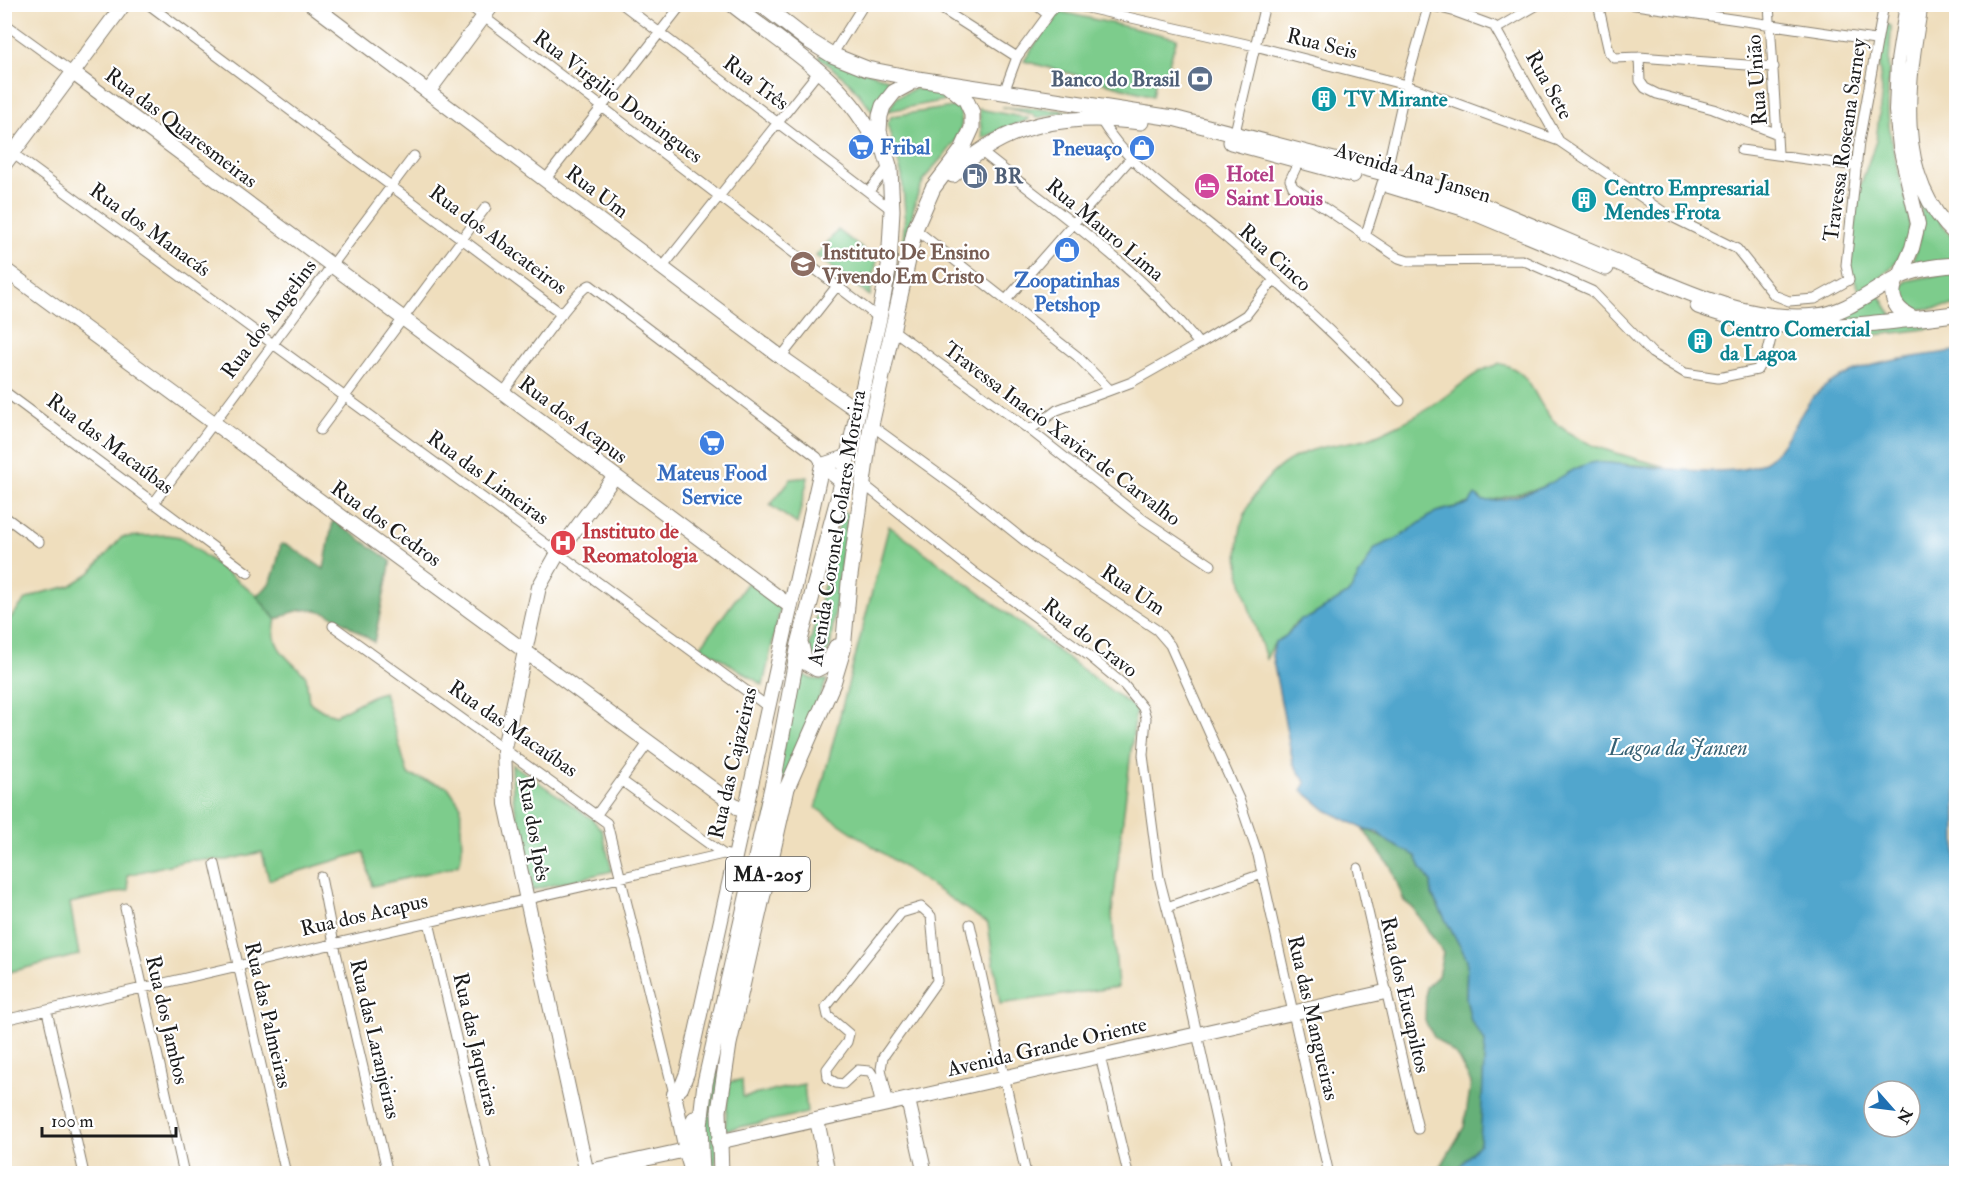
<svg xmlns="http://www.w3.org/2000/svg" width="1961" height="1178" font-family="'IM FELL Double Pica',serif">
<style>
.green{fill:#7dcc8c;stroke:#4c7454;stroke-width:1.5}
.forest{fill:#66b078;stroke:#41664a;stroke-width:1.5}
.water{fill:#51a6cd;stroke:#366174;stroke-width:1.5;fill-rule:evenodd}
.lines{fill:none;stroke-linecap:round;stroke-linejoin:round}
.street-casing{stroke:#867d6c;stroke-width:11}
.secondary-casing{stroke:#867d6c;stroke-width:16}
.primary-casing{stroke:#867d6c;stroke-width:17}
.street{stroke:#fff;stroke-width:9}
.secondary{stroke:#fff;stroke-width:14}
.primary{stroke:#fff;stroke-width:15}
.labels{text-anchor:middle;dominant-baseline:central;stroke-width:4.5;stroke-linejoin:round;paint-order:stroke}
.shield{fill:#fff;stroke:#606060;stroke-width:1.5}
.shield-label{font-size:20px;font-weight:bold;fill:#1c1c1c}
.street-label{font-size:21px;fill:#1c1c1c;stroke:#fff}
.service-label{font-size:21px;font-weight:bold;fill:#4e5e75;stroke:#fff;text-anchor:end}
.culture-label{font-size:21px;font-weight:bold;fill:#0d838f;stroke:#fff;text-anchor:start}
.shop-label{font-size:21px;font-weight:bold;fill:#366cbe;stroke:#fff}
.hotel-label{font-size:21px;font-weight:bold;fill:#b23c85;stroke:#fff;text-anchor:start}
.education-label{font-size:21px;font-weight:bold;fill:#785e54;stroke:#fff;text-anchor:start}
.health-label{font-size:21px;font-weight:bold;fill:#be3a42;stroke:#fff;text-anchor:start}
.water-label{font-size:22px;font-style:italic;fill:#366174;stroke:#fff}
</style>
<rect width="100%" height="100%" fill="#fff"/>
<filter id="ink" filterUnits="userSpaceOnUse"><feTurbulence type="fractalNoise" baseFrequency=".0167" numOctaves="2"/><feDisplacementMap in="SourceGraphic" scale="12" xChannelSelector="R" yChannelSelector="G"/><feConvolveMatrix kernelMatrix="1 2 1 2 8 2 1 2 1" color-interpolation-filters="sRGB"/></filter>
<filter id="wash" filterUnits="userSpaceOnUse"><feTurbulence type="fractalNoise" baseFrequency=".008" numOctaves="4" result="noise"/><feDisplacementMap in="SourceGraphic" scale="24" xChannelSelector="R" yChannelSelector="G"/><feGaussianBlur stdDeviation="1.35" result="paint"/><feColorMatrix in="noise" values="0 0 0 0 0 0 0 0 0 0 0 0 0 0 0 0 0 1.4 0 .05"/><feComposite in="paint" operator="in"/></filter>
<g filter="url(#wash)">
<rect width="100%" height="100%" fill="#efdebd"/>
<path class="green" d="M1057 11 1177 38 1165 76 1156 78 1153 96 1024 61Z
M1886 24 1891 26C1890 61 1885 97 1890 132 1901 209 1941 237 1861 293L1850 270 1857 195 1876 141 1882 91 1878 58Z
M821 54 895 82 883 91 873 112 851 84 819 57Z
M914 89 939 90 952 99 888 111 897 97Z
M953 107 959 109C972 141 934 158 922 184 913 202 911 224 907 243L903 242 905 212 902 176 887 123 892 116Z
M1002 107 1070 111 1036 118 1032 114Z
M979 109 1028 118V120L982 138Z
M1920 200C1935 206 1944 230 1956 242V260L1909 268C1921 245 1924 226 1920 200Z
M838 230 877 260 870 296 816 256Z
M1956 271V306L1910 310 1901 305 1899 289 1907 281Z
M1879 294 1893 317 1843 322 1836 317Z
M1956 319V325C1899 333 1840 340 1782 338L1775 343 1782 332Z
M1501 364C1531 370 1533 397 1550 417 1578 448 1627 455 1665 467L1605 463 1536 489 1490 501H1483L1479 497 1470 503 1436 512 1398 538 1375 548 1349 593 1310 617 1295 623 1286 636 1275 642 1266 659C1248 600 1218 546 1258 490 1269 475 1283 462 1300 455 1321 445 1344 444 1366 439 1376 436 1386 431 1396 426 1411 419 1425 411 1439 401 1460 387 1475 369 1501 364Z
M808 477V478L797 524 770 505 791 479Z
M842 512 848 514 830 648 822 659H818L810 654 809 647Z
M889 526 1136 709 1112 913 1118 987 1000 1004 988 924 816 808Z
M168 535 180 537 256 595 276 620C268 647 290 660 306 676L309 702 323 711 336 715 374 695 384 692 408 775 448 787 461 806C459 824 465 852 459 864L449 868 372 886 364 852 269 880 262 852 227 860H190L127 875 129 890 70 903 79 955 5 973 4 626 25 600 41 593 70 586 90 573 122 537Z
M748 582 781 606 763 685 701 646Z
M799 673 812 679 827 680 786 774 724 1046 715 1173 707 1174 705 1139 708 1094Z
M512 764 592 819 602 830 612 871 532 890 513 797Z
M742 1080 743 1097 804 1084 807 1113 725 1130 729 1082Z"/>
<path class="forest" d="M333 520 391 561 374 642C339 621 317 594 276 620L256 595C276 585 276 563 281 544L288 545 324 569Z
M1362 828C1381 835 1399 845 1416 856L1422 870 1431 881 1432 895 1467 959 1466 998 1471 1021 1485 1041 1480 1143 1454 1173H1437L1464 1127 1471 1083 1457 1056 1434 1037 1425 1021 1426 987 1438 976 1443 953 1413 908 1404 901 1391 867Z"/>
<path class="water" d="M1956 351V1173H1454L1480 1143 1485 1041 1471 1021 1466 998 1467 959 1432 895 1431 881 1422 870 1416 856 1390 843 1377 832 1362 828 1326 810 1302 790 1306 783 1293 763 1272 656 1275 642 1286 636 1301 619 1310 617 1349 593 1375 548 1398 538 1436 512 1469 504 1475 495 1483 501C1503 502 1530 493 1547 485 1563 477 1577 465 1595 462 1633 464 1724 479 1758 465 1787 453 1795 416 1815 395 1848 362 1913 357 1956 351ZM1874 1091H1910V1127H1874Z"/>
</g>
<g filter="url(#ink)">
<g class="lines">
<g class="street-casing">
<path id="street" d="M148 4 562 314
M467 4 879 318
M622 4 892 210
M934 4 1017 57
M1035 4 1047 14
M1070 4 1255 46 1406 85 1559 141
M1425 4 1456 12 1494 26 1559 141 1668 215 1737 249 1774 295 1789 301 1815 299 1849 280 1846 265 1859 142 1884 4
M1598 4 1609 52 1614 58 1639 57 1774 67
M1629 4 1875 40
M1769 4 1778 153
M4 23 73 73
M1496 29 1539 4
M832 55 864 4
M1639 57 1640 81 1645 88 1657 94 1713 109 1778 134
M1004 92 1017 57 1056 4
M1100 119C1128 167 1187 204 1230 241 1289 291 1346 345 1400 401
M1235 132 1265 4
M4 147 767 706
M979 150C1055 211 1139 267 1199 344
M1741 150 1857 166
M1299 161 1290 180 1293 187 1399 258 1408 261 1522 260 1592 291 1652 353 1685 373 1718 378 1757 370 1768 351 1774 326
M1386 174 1406 85 1429 4
M545 180 682 4
M869 191 886 170
M915 229 1077 356 1110 390
M1365 237 1382 183
M662 268 819 71
M1006 300 1131 158
M893 330 1030 430 1144 520 1211 565
M781 357 837 286
M4 391 248 573
M503 393C516 376 576 288 590 285L817 457 822 465
M871 425 970 497 1035 549 1157 630 1170 645 1239 799 1258 855 1328 1170
M320 430 486 207
M1030 430 1057 410 1132 382 1199 344 1246 315 1273 281
M862 483 975 573 1088 655 1124 685 1143 708 1146 718 1143 755 1159 877 1183 970 1228 1174
M153 504 414 156
M4 516 39 542
M333 626 607 823 674 1094
M622 781 723 854
M597 814 649 742
M215 864 286 1174
M1358 868 1418 1129
M321 877 334 944 388 1174
M1167 907 1262 874
M125 908 184 1174
M429 922 488 1174
M970 924 1026 1174
M47 1011 84 1174
M4 1020 723 854 733 856
M1100 1056 1128 1174
M881 1106 874 1077 870 1071 858 1070 843 1084 836 1083 828 1078 827 1069 847 1042 849 1034 828 1016 826 1007 901 913 921 907 931 916 937 981 883 1057 881 1069 889 1104"/>
</g>
<g class="secondary-casing">
<path id="secondary" d="M311 4 781 357 858 411
M1921 4C1908 80 1892 177 1956 235
M73 73 790 606
M428 92 493 4
M4 165 124 4
M4 269 744 812
M1900 276 1912 248 1918 224 1900 147 1896 111 1898 61 1907 4
M822 465 847 457
M822 465 842 482
M908 1100 925 1174
M817 1120 828 1174
M718 1142 1385 992
M576 1174 686 1150 674 1094 681 1088 687 1073 822 465
M587 1174 506 804 504 748 539 587 558 553 614 477"/>
</g>
<g class="primary-casing">
<path id="primary" d="M732 4C787 48 847 80 877 146
M761 4 806 39 832 55 867 69 918 79 1173 118 1426 184 1456 194C1508 216 1560 238 1612 260 1676 287 1745 324 1817 316 1846 313 1873 290 1899 277 1915 269 1938 266 1956 265
M1231 142 1353 175
M953 175C1004 121 1070 113 1141 122
M1388 185 1463 208 1606 268
M1898 277C1886 297 1896 311 1915 319
M1698 306C1784 339 1867 324 1956 314
M801 645 805 662 817 669 829 663 836 647
M693 1174 686 1150 694 1119
M702 1174 700 1126 705 1083 773 783 799 644 839 495 879 318 889 266 892 210 890 169 879 131 880 116 883 106 894 92 918 79
M721 1174 719 1111 729 1044 787 788 833 683 843 650 849 583 871 425 915 229 933 188 962 150 972 128V113L966 100 948 85"/>
</g>
<use href="#street" class="street"/>
<use href="#secondary" class="secondary"/>
<use href="#primary" class="primary"/>
</g>
</g>
<defs>
<g id="bank-disc" transform="scale(1.35)"><circle r="9.5" fill="#5c6f8a" stroke="#fff"/><path d="M-6-4H6V4H-6ZM0-2.3a2.3 2.3 0 1 0 0 4.6a2.3 2.3 0 1 0 0-4.6Z" fill="#fff"/></g>
<g id="building-disc" transform="scale(1.35)"><circle r="9.5" fill="#0f9aa8" stroke="#fff"/><path d="M-4-6H4V6H1V3H-1V6H-4ZM-2.5-4.3h1.7v1.8h-1.7ZM.8-4.3h1.7v1.8H.8ZM-2.5-1h1.7V.8h-1.7ZM.8-1h1.7V.8H.8Z" fill="#fff"/></g>
<g id="supermarket-disc" transform="scale(1.35)"><circle r="9.5" fill="#3f7fe0" stroke="#fff"/><path d="M-6-5.5h2.5l.6 2H6L4.5 2H-2.5L-4.4-4H-6ZM-1.5 3.2a1.3 1.3 0 1 0 .1 0ZM3 3.2a1.3 1.3 0 1 0 .1 0Z" fill="#fff"/></g>
<g id="shop-disc" transform="scale(1.35)"><circle r="9.5" fill="#3f7fe0" stroke="#fff"/><path d="M-5-2.5h2.3a2.7 3.5 0 0 1 5.4 0H5L5.5 6h-11ZM-1.5-2.5h3a1.5 2.3 0 0 0-3 0Z" fill="#fff"/></g>
<g id="fuel-disc" transform="scale(1.35)"><circle r="9.5" fill="#5c6f8a" stroke="#fff"/><path d="M-5.5-6h7V0h2V4h1.3V-2.5L3-4.5l.8-.8L6-3V5H2.5V1h-1V6h-7ZM-4.2-4.7v3.2H.2V-4.7Z" fill="#fff"/></g>
<g id="hotel-disc" transform="scale(1.35)"><circle r="9.5" fill="#d1479c" stroke="#fff"/><path d="M-6-4.5h1.5V1H6V5H4.5V3h-9V5H-6ZM-4 0a1.8 1.8 0 1 1 3.6 0ZM.5 0V-2.5h3Q6-2.5 6 0Z" fill="#fff"/></g>
<g id="school-disc" transform="scale(1.35)"><circle r="9.5" fill="#8d6e63" stroke="#fff"/><path d="M0-5L7-2L0 1L-7-2ZM-4 1L0 2.5L4 1V4Q0 6-4 4Z" fill="#fff"/></g>
<g id="hospital-disc" transform="scale(1.35)"><circle r="9.5" fill="#e0444e" stroke="#fff"/><path d="M-5-5h3v3.5h4V-5h3V5h-3V1.5h-4V5h-3Z" fill="#fff"/></g>
</defs>
<g fill-rule="evenodd">
<use href="#bank-disc" x="1200" y="79"/>
<use href="#building-disc" x="1324" y="99"/>
<use href="#supermarket-disc" x="861" y="147"/>
<use href="#shop-disc" x="1142" y="148"/>
<use href="#fuel-disc" x="975" y="176"/>
<use href="#hotel-disc" x="1207" y="186"/>
<use href="#building-disc" x="1584" y="200"/>
<use href="#shop-disc" x="1067" y="250"/>
<use href="#school-disc" x="803" y="264"/>
<use href="#building-disc" x="1700" y="341"/>
<use href="#supermarket-disc" x="712" y="443"/>
<use href="#hospital-disc" x="563" y="543"/>
</g>
<g class="labels">
<rect class="shield" x="726" y="857" width="84" height="34" rx="4.5"/>
<g class="shield-label">
<text x="768" y="874">MA-205</text>
</g>
<g class="street-label">
<text transform="translate(1322 44) rotate(14)">Rua Seis</text>
<text transform="translate(1757 80) rotate(-94)">Rua União</text>
<text transform="translate(756 83) rotate(37)">Rua Três</text>
<text transform="translate(1549 85) rotate(61)">Rua Sete</text>
<text transform="translate(618 97) rotate(37)">Rua Virgilio Domingues</text>
<text transform="translate(181 128) rotate(37)">Rua das Quaresmeiras</text>
<text transform="translate(1845 140) rotate(-82)">Travessa Roseana Sarney</text>
<text transform="translate(1413 173) rotate(17)">Avenida Ana Jansen</text>
<text transform="translate(597 192) rotate(37)">Rua Um</text>
<text transform="translate(150 230) rotate(36)">Rua dos Manacás</text>
<text transform="translate(1105 230) rotate(40)">Rua Mauro Lima</text>
<text transform="translate(498 240) rotate(37)">Rua dos Abacateiros</text>
<text transform="translate(1275 258) rotate(42)">Rua Cinco</text>
<text transform="translate(269 319) rotate(-53)">Rua dos Angelins</text>
<text transform="translate(573 420) rotate(37)">Rua dos Acapus</text>
<text transform="translate(1062 434) rotate(37)">Travessa Inacio Xavier de Carvalho</text>
<text transform="translate(110 444) rotate(37)">Rua das Macaúbas</text>
<text transform="translate(488 478) rotate(36)">Rua das Limeiras</text>
<text transform="translate(386 524) rotate(36)">Rua dos Cedros</text>
<text transform="translate(837 528) rotate(-81)">Avenida Coronel Colares Moreira</text>
<text transform="translate(1133 590) rotate(34)">Rua Um</text>
<text transform="translate(1090 638) rotate(38)">Rua do Cravo</text>
<text transform="translate(513 729) rotate(35)">Rua das Macaúbas</text>
<text transform="translate(733 763) rotate(-77)">Rua das Cajazeiras</text>
<text transform="translate(534 829) rotate(80)">Rua dos Ipês</text>
<text transform="translate(364 915) rotate(-13)">Rua dos Acapus</text>
<text transform="translate(1405 995) rotate(77)">Rua dos Eucapiltos</text>
<text transform="translate(268 1015) rotate(77)">Rua das Palmeiras</text>
<text transform="translate(1313 1018) rotate(77)">Rua das Mangueiras</text>
<text transform="translate(167 1020) rotate(77)">Rua dos Jambos</text>
<text transform="translate(375 1039) rotate(77)">Rua das Laranjeiras</text>
<text transform="translate(476 1044) rotate(77)">Rua das Jaqueiras</text>
<text transform="translate(1047 1047) rotate(-13)">Avenida Grande Oriente</text>
</g>
<g class="service-label">
<text x="1180" y="79">Banco do Brasil</text>
<text x="994" y="176" text-anchor="start">BR</text>
</g>
<g class="culture-label">
<text x="1344" y="99">TV Mirante</text>
<text x="1604" y="188">Centro Empresarial<tspan x="1604" dy="24">Mendes Frota</tspan></text>
<text x="1720" y="329">Centro Comercial<tspan x="1720" dy="24">da Lagoa</tspan></text>
</g>
<g class="shop-label">
<text x="880" y="147" text-anchor="start">Fribal</text>
<text x="1122" y="148" text-anchor="end">Pneuaço</text>
<text x="1067" y="280">Zoopatinhas<tspan x="1067" dy="24">Petshop</tspan></text>
<text x="712" y="473">Mateus Food<tspan x="712" dy="24">Service</tspan></text>
</g>
<g class="hotel-label">
<text x="1226" y="174">Hotel<tspan x="1226" dy="24">Saint Louis</tspan></text>
</g>
<g class="education-label">
<text x="822" y="252">Instituto De Ensino<tspan x="822" dy="24">Vivendo Em Cristo</tspan></text>
</g>
<g class="health-label">
<text x="582" y="531">Instituto de<tspan x="582" dy="24">Reomatologia</tspan></text>
</g>
<g class="water-label">
<text x="1678" y="748">Lagoa da Jansen</text>
</g>
</g>
<rect width="1961" height="1178" fill="none" stroke="#fff" stroke-width="24"/>
<g transform="translate(1892 1109) rotate(118)"><circle r="28" fill="#ffffff" stroke="#a4a4a4" stroke-width="1.5"/>
<path d="M0-4.5L10 22L0 15L-10 22Z" fill="#1f6fb2"/>
<text y="-9" font-size="16" font-weight="bold" text-anchor="middle" fill="#1c1c1c">N</text>
</g>
<path d="M42 1127v9h134v-9" fill="none" stroke="#1c1c1c" stroke-width="3"/>
<text x="51" y="1127" font-size="18" fill="#1c1c1c" stroke="#ffffff" stroke-width="4.5" paint-order="stroke">100 m</text>
</svg>
